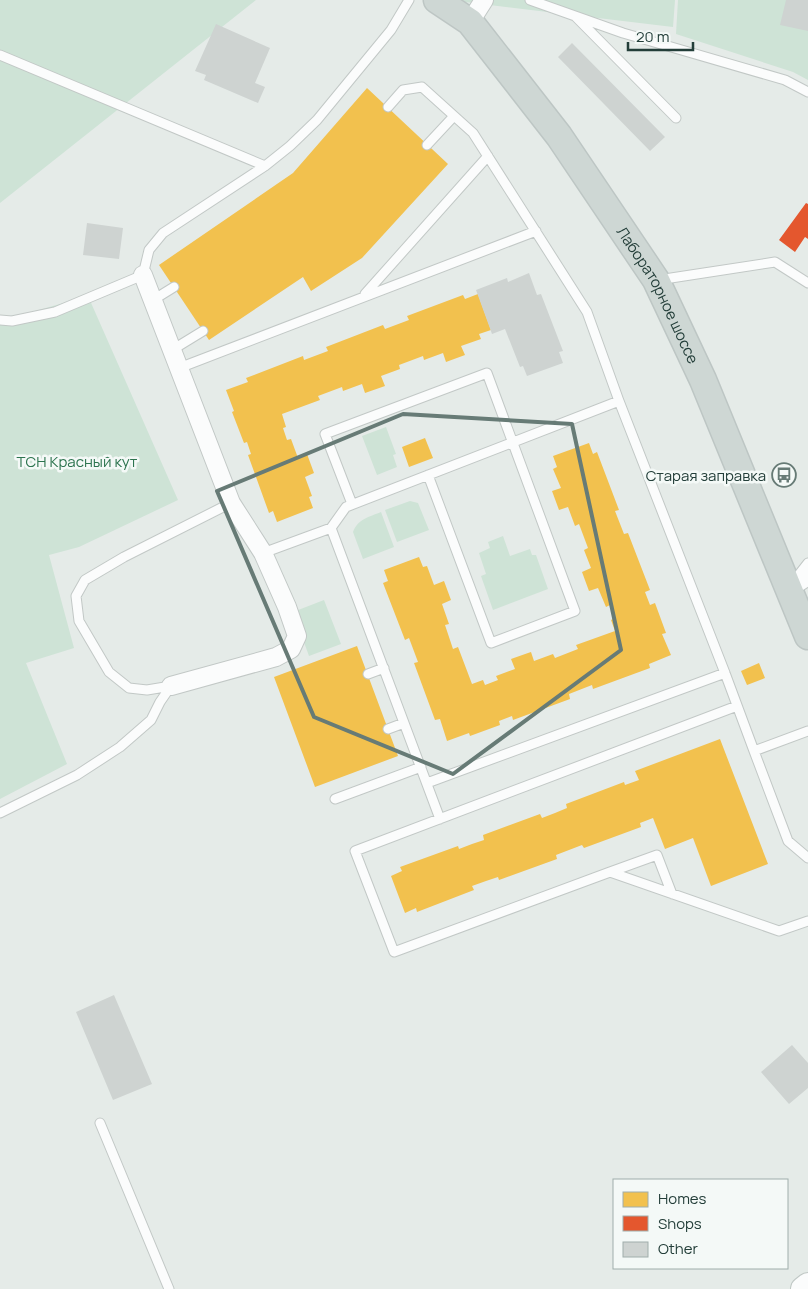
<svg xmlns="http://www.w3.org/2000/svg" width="808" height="1289" font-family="Manrope,sans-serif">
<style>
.green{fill:#cee3d6}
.homes{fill:#f2c14e}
.shops{fill:#e4572e}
.building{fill:#ced3d1}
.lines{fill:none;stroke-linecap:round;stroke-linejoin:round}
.service-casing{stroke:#c2c8c6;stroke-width:11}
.minor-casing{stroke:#c2c8c6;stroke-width:20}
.secondary-casing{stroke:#c0c8c5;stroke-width:26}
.primary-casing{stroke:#bdc6c4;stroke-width:29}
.service{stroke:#fbfcfc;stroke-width:9}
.minor{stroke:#fbfcfc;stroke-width:18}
.secondary{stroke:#fbfcfc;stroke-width:24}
.primary{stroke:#ced7d4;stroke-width:26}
.marked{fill:none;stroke:#677b76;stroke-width:4;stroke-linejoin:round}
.labels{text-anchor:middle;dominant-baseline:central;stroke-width:5;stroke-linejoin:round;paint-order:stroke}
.street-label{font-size:15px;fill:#233e39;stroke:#f4f9f7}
.park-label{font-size:15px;fill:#2d744f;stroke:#f4f9f7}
.poi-label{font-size:15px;fill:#233e39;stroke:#f4f9f7;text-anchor:end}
</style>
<rect width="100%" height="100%" fill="#e5ebe8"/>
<path class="green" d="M0 0H256L0 203Z
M463 0H675L673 27 465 2Z
M678 0H808V80L793 72 676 34Z
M88 296 178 500 79 547 49 555 74 648 26 663 67 764 0 799V321Z
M386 427 396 454 393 455 397 467 377 475 362 436Z
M410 501 418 503 429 530 397 542 385 510Z
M381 512 394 547 363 559 353 532C358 519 369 517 381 512Z
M503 536 510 556 530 549 532 555H536L548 589 493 610 481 576 486 574 479 553 490 548 488 542Z
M324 600 341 644 309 656 293 612Z"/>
<path class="homes" d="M367 88 448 164 362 258 311 291 303 277 209 340 159 265 293 173Z
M478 294 491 330 479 334 481 339 461 346 465 355 446 362 443 353 424 360 423 356 399 365 400 369 381 376 385 386 365 393 362 384 343 391 342 387 318 396 320 400 282 414 286 427 283 428 287 440 291 439 298 458 307 454 314 473 305 477 312 496 309 497 313 508 277 522 273 511 269 513 248 455 251 454 247 442 244 443 232 412 234 411 226 390 248 382 246 378 303 356 304 360 328 351 326 347 383 325 385 329 409 320 407 316 463 295 465 299Z
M425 438 433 458 409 467 402 447Z
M589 443 593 454 597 452 619 510 615 511 624 534 628 533 650 590 645 592 650 605 655 603 666 633 662 634 671 655 649 664 650 668 593 689 592 685 569 694 570 699 513 720 512 716 499 721 500 725 470 736 469 733 447 741 440 719 435 720 414 663 418 662 409 638 405 640 383 583 388 581 384 570 419 557 423 567 427 566 434 585 444 581 451 600 442 604 449 624 445 625 453 649 458 647 472 684 483 680 485 685 498 680 496 676 515 669 511 659 528 653 531 652 534 661 553 654 555 658 578 649 576 645 615 631 611 620 615 618 610 605 606 607 598 588 589 591 582 572 591 568 584 550 588 548 579 524 575 526 568 507 559 510 552 491 561 488 553 469 557 467 553 456Z
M357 646 398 756 315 787 274 677Z
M759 663 765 678 747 685 741 671Z
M720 739 768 864 711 886 693 838 665 849 653 818 640 823 641 827 584 848 582 845 556 855 557 859 499 880 498 877 486 881 472 886 474 890 417 912 416 908 405 913 391 876 402 871 400 867 458 846 459 849 472 844 484 840 483 835 540 814 542 818 555 813 567 808 566 804 624 782 625 785 639 780 635 771Z"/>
<path class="shops" d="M806 203 808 204V239L805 237 795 252 779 240Z"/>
<path class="building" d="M786 0H808V31L780 25Z
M216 24 270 48 255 83 265 87 258 103 204 80 206 75 195 71Z
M572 43 665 137 650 151 558 57Z
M87 223 123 228 119 259 83 255Z
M529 273 537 295 541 294 563 351 559 352 563 363 527 376 523 366 520 367 505 329 492 334 476 290 507 278 508 282Z
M784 468 788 479 782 481 779 470Z
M114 995 152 1084 113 1100 76 1012Z
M792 1045 808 1063V1088L789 1104 761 1072Z"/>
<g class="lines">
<g class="service-casing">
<path id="service" d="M530 0 623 33 785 80 808 92
M576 17 676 118
M0 55 265 166
M388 107 403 90 422 87 473 133 587 312 619 401
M427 145 454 116
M658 280 775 262 808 283
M365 294 488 156
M153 300 174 287
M0 320 12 321 55 312 143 275 149 250 163 233 265 166 290 146 317 120 391 30 409 0
M172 350 203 331
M179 368 536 231
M352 504 325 434 487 373 575 611 491 643 428 475
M331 528 346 507 619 401 725 673
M263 553 331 528 440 819
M797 577 808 563
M368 674 384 668
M171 686 147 690 129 688 109 672 79 621 76 596 85 580 124 557 231 503
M737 706 355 851 394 952 610 872 779 931 808 921
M388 729 404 723
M754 751 788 841 808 858
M427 783 725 673 754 751 808 731
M335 799 421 767
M0 813 77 775 120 747 151 720 160 702 171 686
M610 872 657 855 672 894
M100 1123 169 1289"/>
</g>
<g class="minor-casing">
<path id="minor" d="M470 22 484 0
M143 275 231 503 263 553 287 607 297 636 291 649 276 657 171 686
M788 589 808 576"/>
</g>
<g class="secondary-casing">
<path id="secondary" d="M803 1289 808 1285"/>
</g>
<g class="primary-casing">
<g id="primary">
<path id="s1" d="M437 0 470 22 559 136 656 280 703 380 808 636"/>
</g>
</g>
<use href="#service" class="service"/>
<use href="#minor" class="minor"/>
<use href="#secondary" class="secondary"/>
<use href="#primary" class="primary"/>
</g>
<path class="marked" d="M403 414 572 424 621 650 453 774 314 717 217 491Z"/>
<defs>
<g id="bus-ring" transform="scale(1.25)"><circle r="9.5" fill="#f4f9f7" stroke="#677b76" stroke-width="1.5"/><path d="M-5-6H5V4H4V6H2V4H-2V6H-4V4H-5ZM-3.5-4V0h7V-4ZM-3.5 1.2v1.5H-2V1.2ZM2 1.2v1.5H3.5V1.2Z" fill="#677b76"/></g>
</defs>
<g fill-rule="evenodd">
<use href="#bus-ring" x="784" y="475"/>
</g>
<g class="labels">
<g class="street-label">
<text stroke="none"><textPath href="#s1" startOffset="372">Лабораторное шоссе</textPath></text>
</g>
<g class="park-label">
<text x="77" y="461">ТСН Красный кут</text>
</g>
<g class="poi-label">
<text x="766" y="475">Старая заправка</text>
</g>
</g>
<rect x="613" y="1179" width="175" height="90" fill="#f4f9f7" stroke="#a0aeab"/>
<rect x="623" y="1192" width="25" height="15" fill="#f2c14e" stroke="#a0aeab"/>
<text x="658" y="1204" font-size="15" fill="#233e39">Homes</text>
<rect x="623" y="1216" width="25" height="15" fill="#e4572e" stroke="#a0aeab"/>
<text x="658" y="1229" font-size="15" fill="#233e39">Shops</text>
<rect x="623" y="1242" width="25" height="15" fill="#ced3d1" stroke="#a0aeab"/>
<text x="658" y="1254" font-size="15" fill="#233e39">Other</text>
<path d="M628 42v8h65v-8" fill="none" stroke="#233e39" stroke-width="2.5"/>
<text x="636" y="42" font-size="15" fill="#233e39" stroke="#f4f9f7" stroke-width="4" paint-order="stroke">20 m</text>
</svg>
